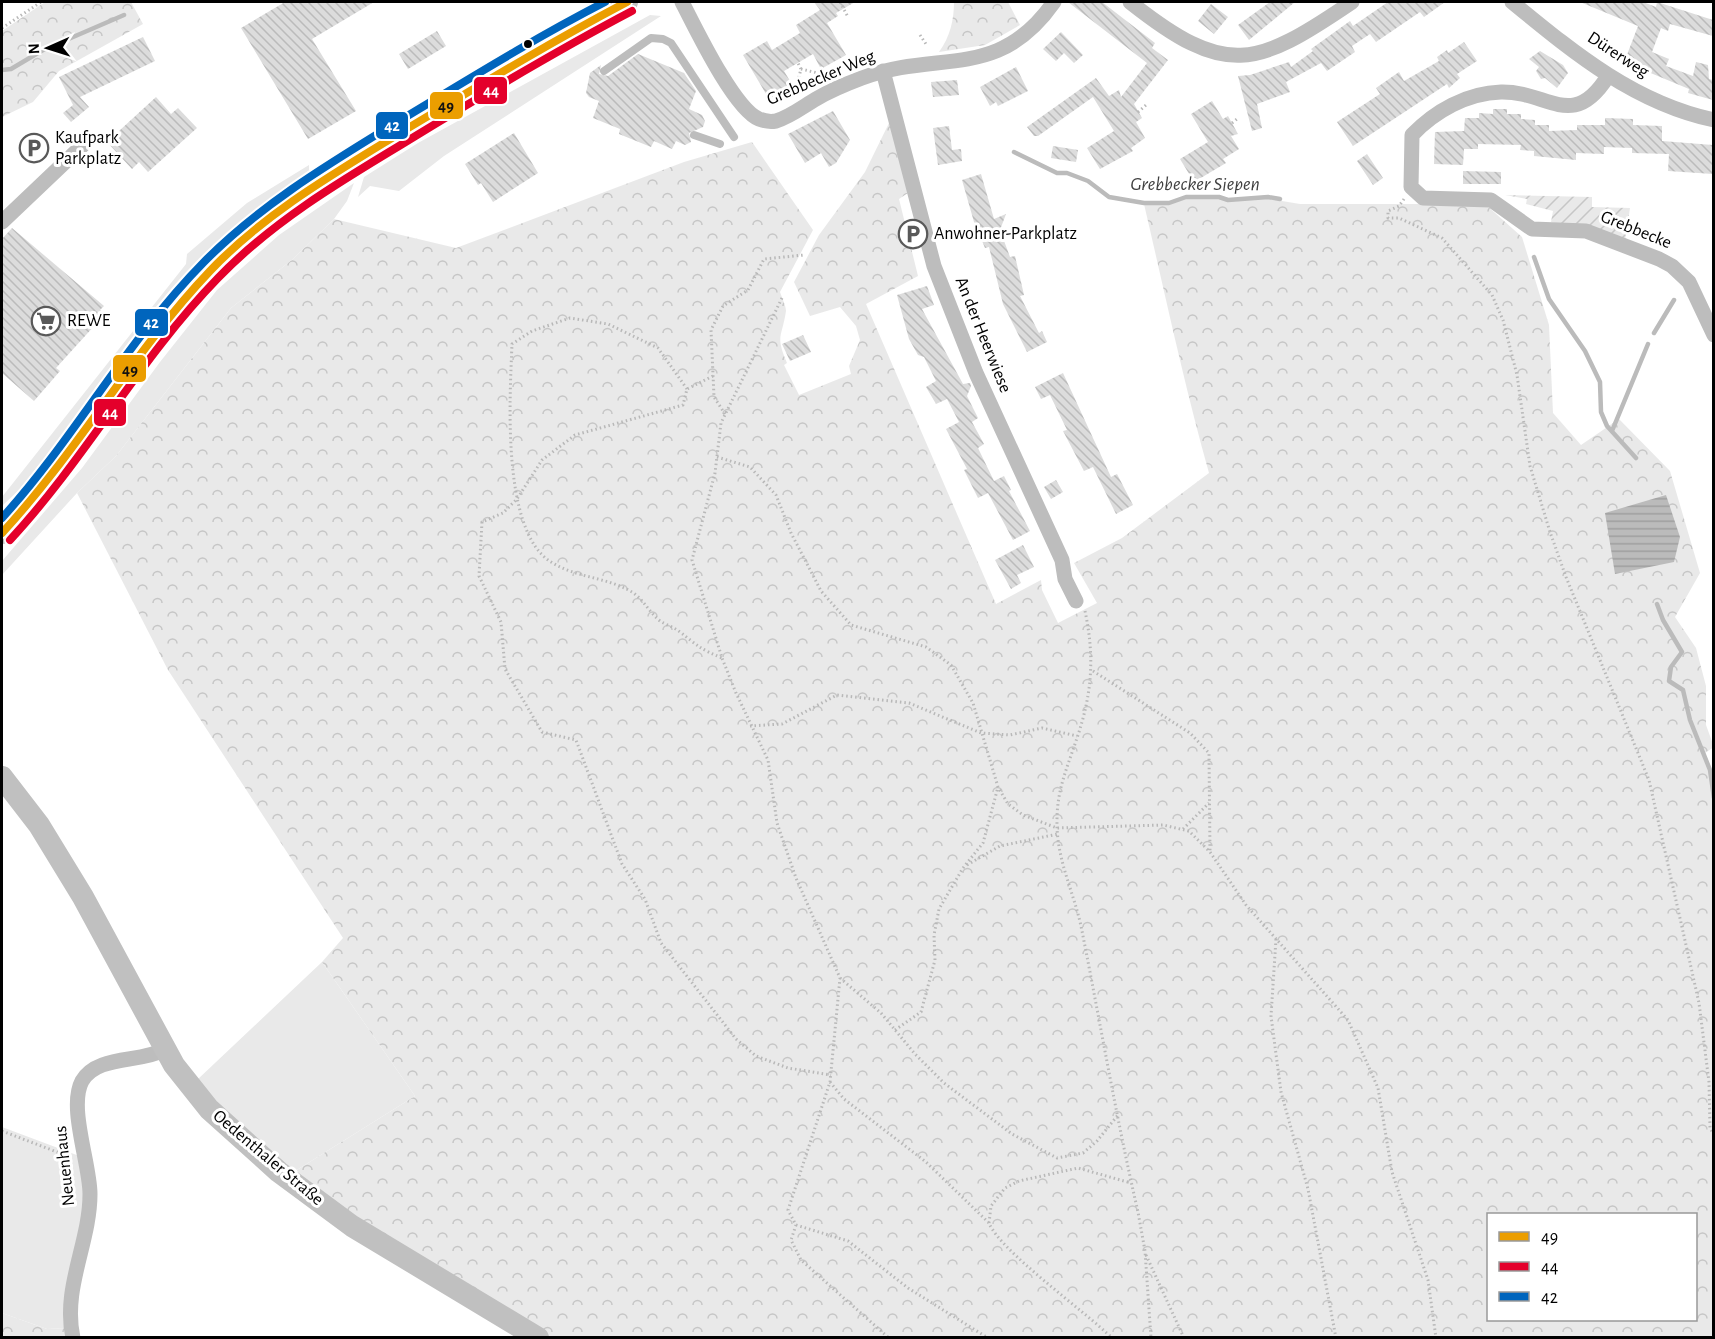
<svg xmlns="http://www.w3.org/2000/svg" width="1715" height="1339" font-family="'Alegreya Sans',sans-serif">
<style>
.grass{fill:#e9e9e9}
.forest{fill:url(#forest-crowns);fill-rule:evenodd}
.garden{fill:url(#garden-furrows)}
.water{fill:url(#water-rules)}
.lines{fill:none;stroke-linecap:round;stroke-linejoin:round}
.stream{stroke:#bbb;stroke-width:4.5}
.building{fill:url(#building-back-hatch)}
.path{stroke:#b8b8b8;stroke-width:3;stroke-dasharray:1.5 3;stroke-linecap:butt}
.service{stroke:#bdbdbd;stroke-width:8}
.minor{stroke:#bdbdbd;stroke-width:15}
.secondary{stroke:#c0c0c0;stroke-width:22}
.bus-1-casing{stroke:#fff;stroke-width:12}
.bus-2-casing{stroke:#fff;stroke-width:12}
.bus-3-casing{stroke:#fff;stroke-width:12}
.bus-1{stroke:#eb9e00;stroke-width:8}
.bus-2{stroke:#e4002b;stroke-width:8}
.bus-3{stroke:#0065bd;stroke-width:8}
.bus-dot{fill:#000;stroke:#fff;stroke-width:2}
.labels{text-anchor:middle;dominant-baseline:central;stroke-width:6;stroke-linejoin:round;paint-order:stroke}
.street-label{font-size:18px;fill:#000;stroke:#fff}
.poi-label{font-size:18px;fill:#000;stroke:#fff;text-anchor:start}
.water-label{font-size:20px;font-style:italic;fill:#3f3f3f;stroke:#fff}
.line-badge{stroke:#fff;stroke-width:2}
.badge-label{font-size:16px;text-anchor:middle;font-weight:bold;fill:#fff}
.pale-badge-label{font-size:16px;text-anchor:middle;font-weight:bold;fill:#111}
</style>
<defs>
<pattern id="forest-crowns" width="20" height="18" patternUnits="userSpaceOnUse" patternTransform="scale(1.5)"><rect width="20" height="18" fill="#e9e9e9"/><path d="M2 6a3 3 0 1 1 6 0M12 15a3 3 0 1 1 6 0" fill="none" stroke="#c6c6c6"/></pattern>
<pattern id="garden-furrows" width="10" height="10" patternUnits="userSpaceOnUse" patternTransform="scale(1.5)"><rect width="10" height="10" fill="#e9e9e9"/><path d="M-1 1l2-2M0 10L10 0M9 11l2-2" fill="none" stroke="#c6c6c6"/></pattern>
<pattern id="water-rules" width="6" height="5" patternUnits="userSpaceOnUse" patternTransform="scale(1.5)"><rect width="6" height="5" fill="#bbb"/><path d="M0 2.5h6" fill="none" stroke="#9f9f9f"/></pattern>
<pattern id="building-back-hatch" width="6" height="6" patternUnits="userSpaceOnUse" patternTransform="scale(1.5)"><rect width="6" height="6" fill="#dcdcdc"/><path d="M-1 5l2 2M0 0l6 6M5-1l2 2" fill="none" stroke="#bbb"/></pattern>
</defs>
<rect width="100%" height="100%" fill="#fff"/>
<path class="grass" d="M650 15 661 16 444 156 399 191 370 186 358 197 364 177 418 143Z
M309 165V172L253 212 192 270 19 490 2 506V497L186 264 187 254 247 203Z
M354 183 347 201 334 219 293 259 231 308 116 456 77 493 2 575V561L82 468 160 362 217 290 279 235Z
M322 962 415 1096 292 1173 253 1142 197 1080Z
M2 1127 82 1157 86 1193 67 1328 47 1329 2 1313Z"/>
<path class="forest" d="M45 2H131L143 24 59 71 33 102 2 117V31Z
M954 2H1008L1020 25 985 45 939 52C950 37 954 20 954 2Z
M890 121 908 193 899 199 918 276 866 304 996 604 1041 580 1042 590 1058 623 1097 603 1074 563 1122 538 1209 473C1184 384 1165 294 1144 204H1169L1186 198H1218L1228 200 1259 197 1300 204H1485L1522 237 1549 325 1553 413 1581 445 1619 419 1670 471 1700 573 1675 617 1696 648 1706 686V725L1714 747 1705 753 1712 770 1714 786 1713 1337H547L413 1255 292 1173 415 1096 322 962 343 938 168 670 77 493 116 456 231 308 293 259 334 219 456 248 684 162 752 142 813 230 780 292C782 298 786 306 786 311 782 338 775 335 787 363L784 365 799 395 851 374 849 366 860 340 856 326 840 307 810 316 794 282 819 235 865 172ZM1488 1214H1696V1320H1488Z
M2 1313 47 1329 67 1328 69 1337H2Z"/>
<path class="garden" d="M1505 195 1592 197V207L1630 208 1625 241 1551 222 1553 211 1526 204 1527 199Z"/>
<path class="water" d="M1666 495 1680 537 1674 562 1615 574 1605 513Z"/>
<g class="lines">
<path class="stream" d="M2 70 11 69 43 50 124 15
M1014 152 1057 173H1067L1088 181 1109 197 1144 203H1169L1186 197H1219L1228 200 1268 197 1280 199
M1534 257 1549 299 1585 351 1600 382 1601 412 1607 426 1636 458
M1654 333 1674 300
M1612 431 1648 344
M1657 604 1663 620 1682 652 1671 667 1669 681 1683 690 1690 720 1710 770 1714 798"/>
</g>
<path class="building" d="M285 2H374L312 39 356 111 308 139 241 28Z
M814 2H855L836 13 838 16 827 23 846 55 821 69 813 54 784 71 793 86 769 99 743 55 767 41 772 50 800 33 796 25 820 10Z
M1068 2H1102L1155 43 1152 48 1168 60 1134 104 1142 118 1136 122 1145 138 1131 148 1133 151 1100 169 1087 148 1114 131 1093 97 1038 136H1034L1027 127 1096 78 1109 96 1119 90 1121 97 1147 63Z
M1270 2H1295L1249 40 1238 25Z
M1388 2H1445L1424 17 1420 12 1376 42 1370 34 1352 46 1355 52 1327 71 1321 63 1286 82 1290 92 1257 104 1262 128 1252 131 1238 76 1250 75 1289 62 1291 67 1313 51 1311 49 1350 21 1353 26Z
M1580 2H1643L1656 7 1657 2 1713 20V36L1670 24 1668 31 1661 28 1652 52 1669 59 1666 66 1693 76 1696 62 1708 65 1709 79 1713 80V100L1688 93 1689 89 1629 64 1630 62 1625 60 1638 26Z
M1211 4 1228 17 1214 34 1198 21Z
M437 31 446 46 408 69 399 54Z
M1061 32 1083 55 1074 63 1064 53 1056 61 1043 49Z
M143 37 155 61 80 97 89 107 71 122 63 113 73 105 59 77Z
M1464 42 1477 61 1457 74 1460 78 1449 88 1447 84 1353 146 1337 122 1380 94 1376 88 1399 72 1404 81 1439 61 1437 57 1447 50 1448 53Z
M1540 51 1563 65 1568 73 1557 88 1545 78 1541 79 1536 71 1539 67 1529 59Z
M638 54 684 73 696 91 689 109 702 115 705 121 703 127 689 133 691 142 685 145 676 141 672 149 654 141 651 147 619 134 620 129 593 118 599 101 589 97 586 93 590 73 601 65 599 74 608 76Z
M1016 67 1028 91 998 106 996 102 990 106 980 87Z
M957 80 959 95 933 97 931 82Z
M156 97 171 114 178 108 197 128 148 172 139 162 132 169 107 142Z
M1212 101 1223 119 1228 116 1238 134 1231 136 1239 149 1223 159 1226 163 1194 182 1180 159 1208 142 1191 114Z
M1493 109H1507V114H1521V119L1535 120V125H1549V131L1577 130V125H1605V118L1633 119V125L1662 126V141L1713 145V174L1668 171 1669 154 1632 153V148L1604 147V154L1576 153V160L1534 156V151L1520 150 1521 145 1478 144V149H1464L1463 165 1434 164 1435 132 1464 131 1465 118H1479V113L1493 114Z
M833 111 850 140 836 163 829 167 821 153 805 163 788 134Z
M949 126 952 150 961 149 962 161 938 165 933 128Z
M514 133 538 173 493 202 481 183 478 185 465 164Z
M1053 146 1078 150 1076 162 1051 158Z
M1367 154 1383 178 1373 185 1357 161Z
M1463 171 1501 172V184H1463Z
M981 174 994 219 1006 214 1000 230 1010 257 1015 256 1024 295 1020 296 1039 333 1042 331 1047 342 1027 352 1003 304 989 247 985 248 974 222 962 180Z
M12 228 104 306 100 310 105 314 56 368 60 371 34 401 2 373V239Z
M927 286 934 305 922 309 963 384 970 383 971 386 967 396 978 418 972 422 984 444 978 448 994 481 1004 476 1011 490 1009 491 1030 531 1013 540 988 493 978 498 964 470 967 469 946 429 959 422 947 399 936 404 926 387 936 381 924 357 918 355 909 339 897 295Z
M803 335 811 352 790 361 782 344Z
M1063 373 1111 477 1117 474 1133 505 1116 514 1093 467 1084 471 1063 431 1067 430 1050 395 1041 399 1035 387Z
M1056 480 1063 492 1051 499 1044 487Z
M1023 545 1034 567 1017 575 1021 583 1011 589 995 560Z"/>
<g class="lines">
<path class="path" d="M840 2 848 17
M2 28 41 2
M920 35 926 44
M801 69 826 75 855 58
M794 95 801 69 798 63
M1138 112 1146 105
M1232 123 1237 119
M1404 199 1399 206 1388 211V218H1399L1442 238 1492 295 1503 320 1517 375 1530 466 1550 532 1566 577 1649 780 1699 1003 1709 1082 1710 1128 1714 1135
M782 298 721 423 715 473 692 560 722 658 736 693 768 760 777 823 796 878 840 978 830 1082 788 1210 796 1225 791 1240 801 1260 889 1338
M713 376 687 389 683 405 575 435 542 460 517 499 503 513 482 522 479 576 501 622 505 669 542 732 576 740 622 864 645 899 661 943 736 1039 756 1056 788 1068 831 1075
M687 389 658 348 608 324 570 318 532 331 512 344C510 396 501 531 551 562 576 578 607 577 632 592 644 600 649 612 660 621 666 625 674 627 680 632 698 646 700 649 722 658
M725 414 714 397 711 330 723 306 748 290 764 259 804 255
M717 457 750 467 776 495 791 533 821 591 851 625 926 647 951 665 973 703 998 787 1008 804 1023 815 1057 828 1163 825 1189 831 1210 852 1246 905 1348 1020 1378 1088 1392 1172 1428 1280 1436 1338
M1085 611C1095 658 1092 695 1076 741 1067 768 1057 790 1057 820 1056 858 1073 890 1081 926 1100 1021 1116 1117 1138 1212L1145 1251 1151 1338
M1093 671 1190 733 1209 753 1210 852
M750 726 782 724 837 695 909 703 981 733 1010 735 1042 728 1077 736
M1183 829 1209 803
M967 865 1000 846 1058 834
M1276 939 1271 1016 1281 1092 1308 1189 1336 1338
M840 978 881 1013 915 1054 944 1083 1012 1134 1057 1158 1083 1153 1097 1141 1118 1115
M895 1030 921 1012 935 960 934 935 939 909 963 868 983 843 998 787
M830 1082 844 1099 926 1162 989 1223C1000 1251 1086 1312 1112 1338
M2 1131 70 1157
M989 1223 991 1206 1005 1188 1019 1181 1078 1168 1131 1183
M796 1225 848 1241 908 1288 988 1338
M1146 1255 1184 1338"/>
<path class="service" d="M604 71 651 38 663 39 671 43 734 137
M694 135 720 144"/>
<path class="minor" d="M682 2C695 27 734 109 759 119 764 121 770 122 776 121 790 117 804 106 816 99 831 90 846 84 862 78 940 49 998 82 1054 2
M1130 2C1226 78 1255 68 1352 2
M1512 2C1573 52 1634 103 1714 120
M883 71 934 266 976 373 1062 560 1065 579 1076 601
M1608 76C1573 132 1548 91 1501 92 1467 93 1435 111 1412 135L1411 187 1423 198 1491 200 1532 229 1586 231 1659 259 1672 266 1689 282 1714 335
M2 222 83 145
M73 1338C62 1288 90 1243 90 1194 90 1164 68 1107 82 1081 97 1055 139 1063 164 1050"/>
<path class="secondary" d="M2 533C81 453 133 352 210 271 264 215 333 173 400 133 474 87 549 42 627 2
M2 777 39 825 83 897 174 1065 209 1109 279 1172 352 1226 538 1338"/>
<g class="bus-1-casing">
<path id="bus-1" d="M2 533C78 451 133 352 210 271 264 214 333 174 400 133 475 88 549 43 627 2"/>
</g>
<g class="bus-2-casing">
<path id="bus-2" d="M10 540C86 458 140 358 218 278 272 222 339 182 404 143 479 97 554 52 632 11"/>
</g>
<g class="bus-3-casing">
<path id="bus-3" d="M2 518C75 438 127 340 204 262 259 206 327 165 394 124 464 82 533 39 605 2"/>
</g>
<use href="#bus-1" class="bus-1"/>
<use href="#bus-2" class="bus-2"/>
<use href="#bus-3" class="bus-3"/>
</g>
<defs>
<g id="parking-ring" transform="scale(1.5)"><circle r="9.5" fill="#fff" stroke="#595959" stroke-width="1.5"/><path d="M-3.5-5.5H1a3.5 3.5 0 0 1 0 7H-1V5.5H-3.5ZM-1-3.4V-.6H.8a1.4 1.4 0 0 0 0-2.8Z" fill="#595959"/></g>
<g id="supermarket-ring" transform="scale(1.5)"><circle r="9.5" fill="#fff" stroke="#595959" stroke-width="1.5"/><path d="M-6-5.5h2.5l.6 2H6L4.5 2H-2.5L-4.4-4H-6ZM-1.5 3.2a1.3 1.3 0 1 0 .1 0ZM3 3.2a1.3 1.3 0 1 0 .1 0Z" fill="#595959"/></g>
</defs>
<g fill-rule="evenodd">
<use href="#parking-ring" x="34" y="148"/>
<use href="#parking-ring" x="913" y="234"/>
<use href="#supermarket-ring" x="46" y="321"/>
</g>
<circle class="bus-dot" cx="528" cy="44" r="5"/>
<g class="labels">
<g class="street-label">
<text transform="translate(1618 55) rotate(33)">Dürerweg</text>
<text transform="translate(821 78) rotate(-23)">Grebbecker Weg</text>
<text transform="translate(1636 230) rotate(22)">Grebbecke</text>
<text transform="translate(983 335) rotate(68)">An der Heerwiese</text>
<text transform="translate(268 1158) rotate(40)">Oedenthaler Straße</text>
<text transform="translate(65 1166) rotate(-96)">Neuenhaus</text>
</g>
<g class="poi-label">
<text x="55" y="138">Kaufpark<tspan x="55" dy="21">Parkplatz</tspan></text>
<text x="934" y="234">Anwohner-Parkplatz</text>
<text x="67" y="321">REWE</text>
</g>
<g class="water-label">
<text x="1195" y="184">Grebbecker Siepen</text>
</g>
</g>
<g class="line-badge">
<rect x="473" y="76" width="35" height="29" rx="6" fill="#e4002b"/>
<rect x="429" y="91" width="35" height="29" rx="6" fill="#eb9e00"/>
<rect x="375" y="111" width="34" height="29" rx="6" fill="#0065bd"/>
<rect x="134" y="308" width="35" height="29" rx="6" fill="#0065bd"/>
<rect x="112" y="354" width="35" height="29" rx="6" fill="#eb9e00"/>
<rect x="93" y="398" width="34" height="29" rx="6" fill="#e4002b"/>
</g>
<g class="badge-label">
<text x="491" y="96">44</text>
<text x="392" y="131">42</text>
<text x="151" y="328">42</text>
<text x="110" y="418">44</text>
</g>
<g class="pale-badge-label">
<text x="446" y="111">49</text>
<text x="130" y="375">49</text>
</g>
<rect width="1715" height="1339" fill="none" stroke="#000000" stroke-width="6"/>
<rect x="1487" y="1213" width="210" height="108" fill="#ffffff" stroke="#999999" stroke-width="1.5"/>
<rect x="1499" y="1232" width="30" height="9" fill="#eb9e00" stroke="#999999" stroke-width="1.5"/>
<text x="1541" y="1243" font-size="18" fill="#000000">49</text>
<rect x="1499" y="1262" width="30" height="9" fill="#e4002b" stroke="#999999" stroke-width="1.5"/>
<text x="1541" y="1273" font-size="18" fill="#000000">44</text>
<rect x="1499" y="1292" width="30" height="9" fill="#0065bd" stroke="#999999" stroke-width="1.5"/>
<text x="1541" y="1303" font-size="18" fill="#000000">42</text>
<g transform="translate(48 48) rotate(267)" stroke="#ffffff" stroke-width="4.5" paint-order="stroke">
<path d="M0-4.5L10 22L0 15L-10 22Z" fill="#000000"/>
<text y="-9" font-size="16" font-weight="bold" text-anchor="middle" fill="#000000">N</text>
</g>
</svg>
